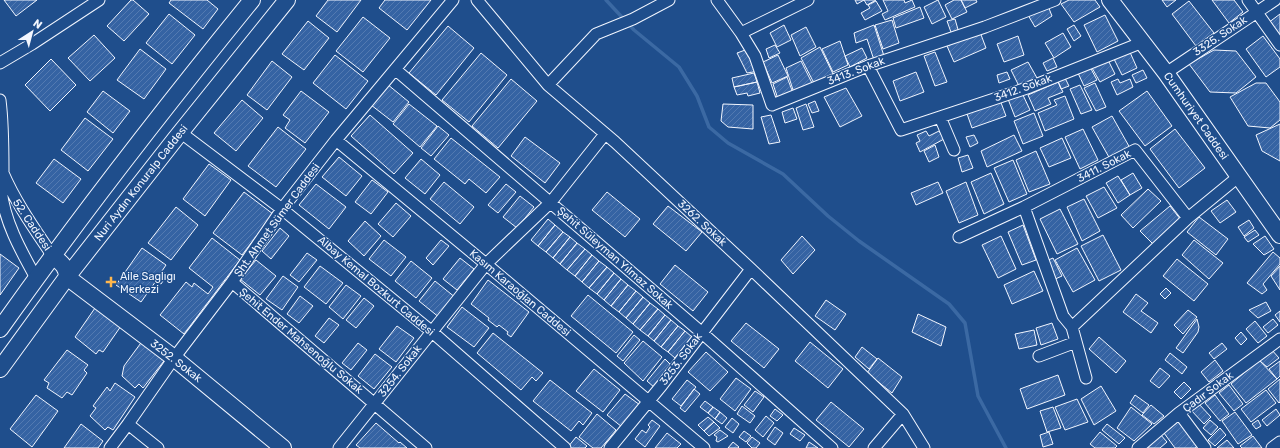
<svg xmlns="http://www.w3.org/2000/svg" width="1280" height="448" font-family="Rubik,sans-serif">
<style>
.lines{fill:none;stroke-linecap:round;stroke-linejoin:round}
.stream{stroke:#3b69a3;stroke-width:3.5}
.building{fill:url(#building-hatch);stroke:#f2f6ff}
.street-casing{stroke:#f2f6ff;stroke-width:13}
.secondary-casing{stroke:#f2f6ff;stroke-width:18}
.street{stroke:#1f4e8c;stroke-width:11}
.secondary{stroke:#1f4e8c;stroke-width:16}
.poi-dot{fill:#ffb74d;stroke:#1f4e8c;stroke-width:1.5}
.labels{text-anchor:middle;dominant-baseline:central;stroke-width:3;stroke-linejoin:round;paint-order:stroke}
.street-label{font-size:11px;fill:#f2f6ff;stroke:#1f4e8c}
.poi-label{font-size:11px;fill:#f2f6ff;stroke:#1f4e8c;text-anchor:start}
</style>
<defs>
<pattern id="building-hatch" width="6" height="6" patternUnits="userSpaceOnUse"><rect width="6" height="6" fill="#3563a3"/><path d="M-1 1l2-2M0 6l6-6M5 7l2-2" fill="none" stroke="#537ab1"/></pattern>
</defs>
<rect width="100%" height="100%" fill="#1f4e8c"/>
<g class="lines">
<path class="stream" d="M606 0 634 30 679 67 697 96 709 127 728 143 783 174 828 216 859 241 949 304 965 323 978 396 1006 448"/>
</g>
<path class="building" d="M4 0H37L16 16Z
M131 0H133L149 14 124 41 107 26Z
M171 0H207L218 9 203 29 169 3Z
M328 0H361L337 32 316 16Z
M385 0H431L407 30 379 8Z
M855 0H876L867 5 864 0 857 4Z
M883 0H904L905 3 912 0 915 7 885 20 882 14 888 11Z
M938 0 946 17 932 24 924 7Z
M954 0H961L967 12 952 19 945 5Z
M961 0H976L977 2 965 8Z
M1069 0H1095L1100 7 1074 22 1061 4Z
M1162 0H1176L1167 7Z
M1212 0H1234L1243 12 1229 23Z
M876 1 882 11 865 20 861 13 870 8 868 5Z
M1189 1 1214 33 1196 46 1172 14Z
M1048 6 1052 16 1035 27 1028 15Z
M920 7 924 18 896 28 893 18Z
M169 14 195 35 172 64 146 43Z
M1280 14V40L1268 23Z
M1105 15 1118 41 1097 52 1084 25Z
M363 17 390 38 363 72 336 51Z
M955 19 959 33 952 35 947 21Z
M892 20 899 43 883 49 875 25Z
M308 21 329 38 304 70 282 54Z
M784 25 791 40 777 47 770 33Z
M874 25 884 56 874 60 867 39 856 43 854 33Z
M1074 25 1081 36 1074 41 1067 29Z
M448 26 474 48 436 95 409 73Z
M806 27 816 47 800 56 791 35Z
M980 32 986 48 954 62 947 46Z
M1063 33 1071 47 1054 58 1045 43Z
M94 35 115 58 90 81 68 58Z
M1018 36 1024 55 1004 62 997 44Z
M1263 36 1280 59V67L1266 77 1246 49Z
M840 41 848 65 833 72 822 49Z
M775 45 780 53 769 58 766 49Z
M820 47 834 76 815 85 801 58Z
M862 48 867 58 850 67 845 56Z
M140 49 166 69 144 99 117 80Z
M748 49 757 70 753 72 747 73 737 53Z
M1129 50 1137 68 1122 75 1113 57Z
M1214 50 1236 51 1256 77 1236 93 1210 92 1189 64Z
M935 52 947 82 935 86 924 56Z
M481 53 507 75 469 122 442 100Z
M335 55 368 81 346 109 313 83Z
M778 55 788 76 772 83 763 62Z
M1053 58 1057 67 1047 71 1043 63Z
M51 59 76 85 50 111 25 85Z
M1108 60 1115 74 1100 82 1092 68Z
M272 61 292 77 267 110 247 95Z
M801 61 813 85 794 93 786 68Z
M1028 62 1037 78 1019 86 1011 70Z
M1090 67 1097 80 1084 86 1078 73Z
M1143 70 1147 78 1136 83 1132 75Z
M916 72 924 92 900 101 893 81Z
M1007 72 1010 79 999 83 997 75Z
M754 73 757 82 734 87 732 78Z
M787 77 793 93 778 99 773 84Z
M1065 78 1069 86 1061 89 1058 81Z
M511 79 537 101 498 148 472 126Z
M1118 79 1120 83 1130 79 1133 87 1117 95 1111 82Z
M757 82 760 93 748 96 747 93 737 95 734 87Z
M1058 82 1063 92 1048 98 1051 104 1035 111 1028 95Z
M1095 83 1106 107 1096 111 1084 88Z
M1256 83H1266L1280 102V120L1270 128 1248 126 1230 97Z
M387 84 409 102 393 122 371 105Z
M1080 85 1092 110 1081 114 1070 89Z
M846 88 862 116 840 127 824 97Z
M103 91 130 111 113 133 87 112Z
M301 91 329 112 305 143 285 128 290 120 283 115Z
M1147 91 1172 126 1145 146 1119 111Z
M1022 93 1030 110 1015 117 1008 99Z
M1065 96 1074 119 1045 131 1038 113 1057 105 1054 100Z
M242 100 263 118 236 151 214 133Z
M1000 100 1006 116 972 128 966 111Z
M815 101 819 111 812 113 808 104Z
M409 104 437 126 420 147 393 124Z
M723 104 753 105V129L728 127 721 121Z
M806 104 814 127 803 130 796 108Z
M793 108 797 119 785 123 782 112Z
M1034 113 1043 136 1023 144 1014 121Z
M370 115 413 153 394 174 351 136Z
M771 115 780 142 769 144 761 117Z
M1112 116 1130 148 1110 159 1092 127Z
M85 118 113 139 88 171 61 150Z
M1280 124V161L1262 151 1256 135Z
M438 126 449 135 431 156 421 148Z
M278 127 306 149 276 187 248 166Z
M1083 129 1098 160 1080 169 1065 137Z
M1175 129 1205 168 1179 188 1150 149Z
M926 131 929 136 939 131 944 139 920 152 916 143 920 141 917 135Z
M974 135 978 143 970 147 966 137Z
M1014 135 1022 151 987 167 981 151Z
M525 137 560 163 545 183 511 156Z
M451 138 500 177 486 193 469 179 465 184 434 159Z
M1062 138 1071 158 1049 167 1040 148Z
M935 145 939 157 929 162 924 151Z
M1036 151 1050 184 1029 192 1016 160Z
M968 155 973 168 962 172 958 158Z
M339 157 362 176 346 196 322 177Z
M54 159 81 179 63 203 36 183Z
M421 159 440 175 425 194 405 178Z
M1013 160 1027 194 1009 202 994 168Z
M209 164 231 180 205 216 183 199Z
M991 173 1004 204 984 214 971 182Z
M1133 173 1142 188 1130 195 1121 180Z
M1118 176 1130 195 1118 203 1106 183Z
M372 180 388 192 371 214 355 202Z
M444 182 474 207 460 224 430 199Z
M938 182 943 193 916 205 911 193Z
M966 182 978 215 959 223 946 191Z
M316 184 346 207 329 229 299 205Z
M506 184 516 192 498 213 488 205Z
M1104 187 1117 208 1098 218 1086 196Z
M1148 189 1161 201 1133 228 1121 215Z
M244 192 273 214 242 255 213 233Z
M607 192 640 219 625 237 592 210Z
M520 196 534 207 517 228 503 217Z
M1084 199 1100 231 1082 241 1067 207Z
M1227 200 1236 212 1220 223 1211 211Z
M396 203 411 216 393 237 378 224Z
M668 206 702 232 686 251 653 224Z
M1170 206 1181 220 1154 245 1140 231Z
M176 207 198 225 171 260 148 243Z
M1060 209 1078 244 1057 254 1040 219Z
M1199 217 1228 239 1216 255 1187 232Z
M548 219 555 225 538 246 531 240Z
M1249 220 1254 228 1244 236 1238 227Z
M365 221 381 236 364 256 348 241Z
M555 225 563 232 546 252 538 246Z
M1023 225 1036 260 1022 265 1008 232Z
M280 228 289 236 271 259 262 251Z
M1255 230 1259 235 1248 242 1244 237Z
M563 232 570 237 553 258 546 252Z
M1103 235 1121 270 1099 281 1081 246Z
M802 236 815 250 793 274 781 260Z
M1001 236 1016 269 998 278 982 245Z
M1265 236 1274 249 1264 255 1253 244Z
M570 237 577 243 560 264 553 258Z
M212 238 240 260 184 334 160 315 186 282 192 287 194 283 208 294 213 287 189 268Z
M384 240 406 257 391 276 369 259Z
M441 240 449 246 433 265 426 258Z
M1194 240 1223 263 1209 279 1182 255Z
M577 243 585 249 567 270 560 264Z
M142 248 166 265 162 271 167 275 161 284 156 281 141 302 116 285Z
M1077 248 1095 280 1073 292 1055 260Z
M585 249 592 255 575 276 567 270Z
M1273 252 1280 258V264L1263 284 1267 290 1262 294 1247 283Z
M307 253 317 260 299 282 290 275Z
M0 254 19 268 0 295Z
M592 255 599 261 582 282 575 276Z
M460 258 474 269 457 290 443 279Z
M1053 258 1062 276 1053 280 1046 261Z
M1177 259 1208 284 1194 301 1163 276Z
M256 260 276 276 260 295 240 279Z
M411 261 432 278 416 298 395 281Z
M599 261 607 267 589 288 582 282Z
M675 265 708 292 693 311 660 284Z
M320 266 343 283 326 304 304 287Z
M1280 266V290L1271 276Z
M607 267 614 273 597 294 589 288Z
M1034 271 1043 291 1012 304 1004 285Z
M614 273 621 279 604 300 597 294Z
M283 276 298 287 282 310 266 299Z
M621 279 628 285 611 306 604 300Z
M488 280 529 312 511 337 507 334 508 332 499 325 497 327 488 320 489 318 471 304Z
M435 281 456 298 440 318 419 301Z
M346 285 361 296 343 319 329 307Z
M628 285 636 291 619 312 611 306Z
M1166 288 1171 293 1165 299 1160 294Z
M636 291 643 297 626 318 619 312Z
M1136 294 1148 303 1141 311 1158 323 1151 333 1123 312Z
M588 295 633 332 616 353 571 316Z
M300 296 313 306 299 323 287 314Z
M643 297 650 303 633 324 626 318Z
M364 298 374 306 356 328 346 320Z
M826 300 846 314 835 330 815 316Z
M1266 302 1271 311 1258 318 1249 310Z
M650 303 658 309 640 330 633 324Z
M462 307 489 328 474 347 447 327Z
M95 308 121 326 103 352 99 350 96 354 75 337Z
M658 309 665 315 648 336 640 330Z
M1188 310 1197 317 1183 334 1174 325Z
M1280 311V322L1275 315Z
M918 314 946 327 941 346 912 332Z
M665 315 671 320 654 341 648 336Z
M329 318 339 325 324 343 315 336Z
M1197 319 1199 327 1198 332 1183 353 1176 348Z
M1273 319 1278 325 1268 333 1263 327Z
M671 320 678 326 661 347 654 341Z
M1255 321 1267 336 1258 343 1246 329Z
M746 323 779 349 764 368 731 341Z
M1052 323 1058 339 1041 345 1036 328Z
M397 326 414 338 396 362 379 349Z
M678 326 685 331 668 352 661 347Z
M1034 330 1037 345 1019 349 1015 334Z
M685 331 692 337 675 358 668 352Z
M1241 332 1247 339 1241 345 1235 338Z
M493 333 543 373 536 381 532 377 521 390 477 353Z
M634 335 640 340 623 361 617 356Z
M1099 337 1126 361 1116 373 1089 349Z
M143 340 167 357 143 388 139 384 135 388 122 376 124 366Z
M643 341 662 357 643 381 624 363Z
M810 342 843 369 828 388 795 361Z
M358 343 367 350 351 370 342 363Z
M1222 343 1227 349 1214 359 1209 353Z
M862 347 877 359 869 369 855 357Z
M1271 349 1279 358 1267 367 1259 360Z
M67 350 88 365 84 370 87 373 72 395 67 392 62 398 47 388 49 383 44 380Z
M706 352 728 372 710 391 688 372Z
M1170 353 1187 367 1182 374 1165 360Z
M375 354 392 367 374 389 358 376Z
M878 358 902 377 892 393 867 373Z
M665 359 672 366 655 388 647 381Z
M1215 360 1223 371 1209 382 1201 372Z
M1259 360 1277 379 1246 403 1231 384Z
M1280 361V376L1277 379 1269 369Z
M1160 368 1170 376 1159 388 1150 381Z
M594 369 620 390 603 412 576 391Z
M1058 375 1065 395 1027 409 1020 389Z
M736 378 751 389 735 411 720 399Z
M1280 379V402L1279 403 1268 389Z
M550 380 592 413 583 425 579 421 571 431 533 401Z
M687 380 696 387 681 406 672 399Z
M1184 382 1191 389 1181 399 1174 392Z
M115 383 135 397 113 430 108 427 105 430 90 416 96 408 93 406 107 387 110 391Z
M1229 385 1243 404 1234 411 1219 393Z
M1101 386 1116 411 1094 425 1081 399Z
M694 389 700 394 685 412 680 408Z
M1266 390 1276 403 1251 422 1241 409Z
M755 391 764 397 753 412 744 405Z
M625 394 640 405 622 427 607 415Z
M36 395 58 411 32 447 10 429Z
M1135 395 1149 405 1143 413 1130 403Z
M1215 395 1229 414 1220 421 1205 403Z
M1077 399 1088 422 1065 430 1055 407Z
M705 401 713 407 708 413 700 407Z
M831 402 864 429 849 447 816 420Z
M1198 403 1211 417 1204 424 1190 409Z
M1151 405 1164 416 1154 424 1142 415Z
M742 406 755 416 750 423 737 414Z
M713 407 720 412 715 419 708 413Z
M1053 407 1061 428 1047 432 1040 411Z
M1131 407 1152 424 1134 441 1117 428Z
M775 409 783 415 777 421 770 416Z
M1276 409 1280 415 1267 426 1262 420Z
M720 412 727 418 722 424 715 419Z
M1235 412 1252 435 1238 444 1222 421Z
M597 414 616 430 601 448H593L579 437Z
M766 416 774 423 763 437 755 430Z
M708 417 714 422 704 431 698 425Z
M732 418 739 424 733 433 725 427Z
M652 420 660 426 645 447 635 439 642 430 646 433 650 427 648 425Z
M1210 420 1218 427 1211 435 1203 428Z
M1258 420 1261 426 1256 429 1252 424Z
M1179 421 1198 446 1195 448H1175L1164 433Z
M714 422 720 428 709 436 704 431Z
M376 423 399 443 400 442 407 448H360L356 445Z
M81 424 103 441 98 448H64Z
M1107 424 1125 438 1119 444 1102 430Z
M775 427 783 433 775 445 767 439Z
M794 428 805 435 800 441 790 434Z
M1220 428 1226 435 1215 446 1208 440Z
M720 430 728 436 718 442 716 441 717 437 714 435Z
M744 431 751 436 746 442 739 437Z
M1049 432 1053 444 1043 447 1040 435Z
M1100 432 1117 446 1115 448H1095L1090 444Z
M667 433 681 444 677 448H655Z
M1160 434 1167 442 1160 448H1145Z
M1253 436 1262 448H1242L1240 446Z
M576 437 587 446 585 448H569L568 447Z
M752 437 760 443 756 448H752L747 443Z
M1227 440 1234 448H1217Z
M733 442 739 447 738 448H728Z
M809 442 818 448H806Z"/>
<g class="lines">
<g class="street-casing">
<path id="street" d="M477 0 548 85 615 142 751 269 903 414 924 448
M717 0 741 33 755 56 772 105 868 66 985 27 1055 0
M1248 0 1280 45
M741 33 808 0
M0 63 32 44 99 0
M868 66 901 130 1030 87 1143 42
M396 70 701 332 832 448
M1166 73 1275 0
M548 85 596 34 633 19 669 0
M0 100C3 123 3 148 3 171 3 177 1 183 1 189 4 221 21 251 36 278
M940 117 954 150
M180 132 282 209 431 331 565 448
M336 140 486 264 704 448
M3 173C16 203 34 228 52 255
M1024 207 1063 316 1072 327 1086 378
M959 237 1024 207 1135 150 1188 218 1238 177
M232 282 426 448
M1072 327 1188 218
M1039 356 1076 342
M1179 413 1205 448
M128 424 158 448
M110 448 128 424 174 358 232 282 282 209 336 140 453 0
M339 448 486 264 551 202 605 134
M610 448 662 385 751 269
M874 448 903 414
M1138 448 1179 413 1280 339
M1272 448 1280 442"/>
</g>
<g class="secondary-casing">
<path id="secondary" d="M1110 0 1166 73 1280 235
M52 255C60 262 67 266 67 277L174 358 283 448
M0 329C80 216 165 107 252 0
M0 369 67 277 176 138 287 0"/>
</g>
<use href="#street" class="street"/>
<use href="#secondary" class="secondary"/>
</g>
<path class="poi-dot" d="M109 276h4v4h4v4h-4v4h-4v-4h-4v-4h4z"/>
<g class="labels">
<g class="street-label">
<text transform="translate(1220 36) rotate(-34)">3325. Sokak</text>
<text transform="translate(856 71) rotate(-21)">3413. Sokak</text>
<text transform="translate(1023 88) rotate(-20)">3412. Sokak</text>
<text transform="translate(1196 116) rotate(55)">Cumhuriyet Caddesi</text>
<text transform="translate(1104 166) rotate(-27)">3411. Sokak</text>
<text transform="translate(141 183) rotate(-52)">Nuri Aydın Konuralp Caddesi</text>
<text transform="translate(277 220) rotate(-54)">Şht. Ahmet Sümer Caddesi</text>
<text transform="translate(702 223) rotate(43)">3262. Sokak</text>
<text transform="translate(32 225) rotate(56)">52. Caddesi</text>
<text transform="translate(615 258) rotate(41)">Şehit Süleyman Yılmaz Sokak</text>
<text transform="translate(376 286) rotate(40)">Albay Kemal Bozkurt Caddesi</text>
<text transform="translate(520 293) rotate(40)">Kasım Karaoğlan Caddesi</text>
<text transform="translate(301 341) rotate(40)">Şehit Ender Mahsenoğlu Sokak</text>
<text transform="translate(681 359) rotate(-53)">3253. Sokak</text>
<text transform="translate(176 361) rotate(38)">3252. Sokak</text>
<text transform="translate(400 371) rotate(-52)">3254. Sokak</text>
<text transform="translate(1208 392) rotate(-37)">Çadır Sokak</text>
</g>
<g class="poi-label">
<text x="120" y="276">Aile Saglıgı<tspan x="120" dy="13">Merkezi</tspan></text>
</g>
</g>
<g transform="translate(32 32) rotate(36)" stroke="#1f4e8c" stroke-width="3" paint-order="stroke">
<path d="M0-3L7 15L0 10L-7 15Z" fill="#f2f6ff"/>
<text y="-6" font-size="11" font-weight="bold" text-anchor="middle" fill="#f2f6ff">N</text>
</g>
</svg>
